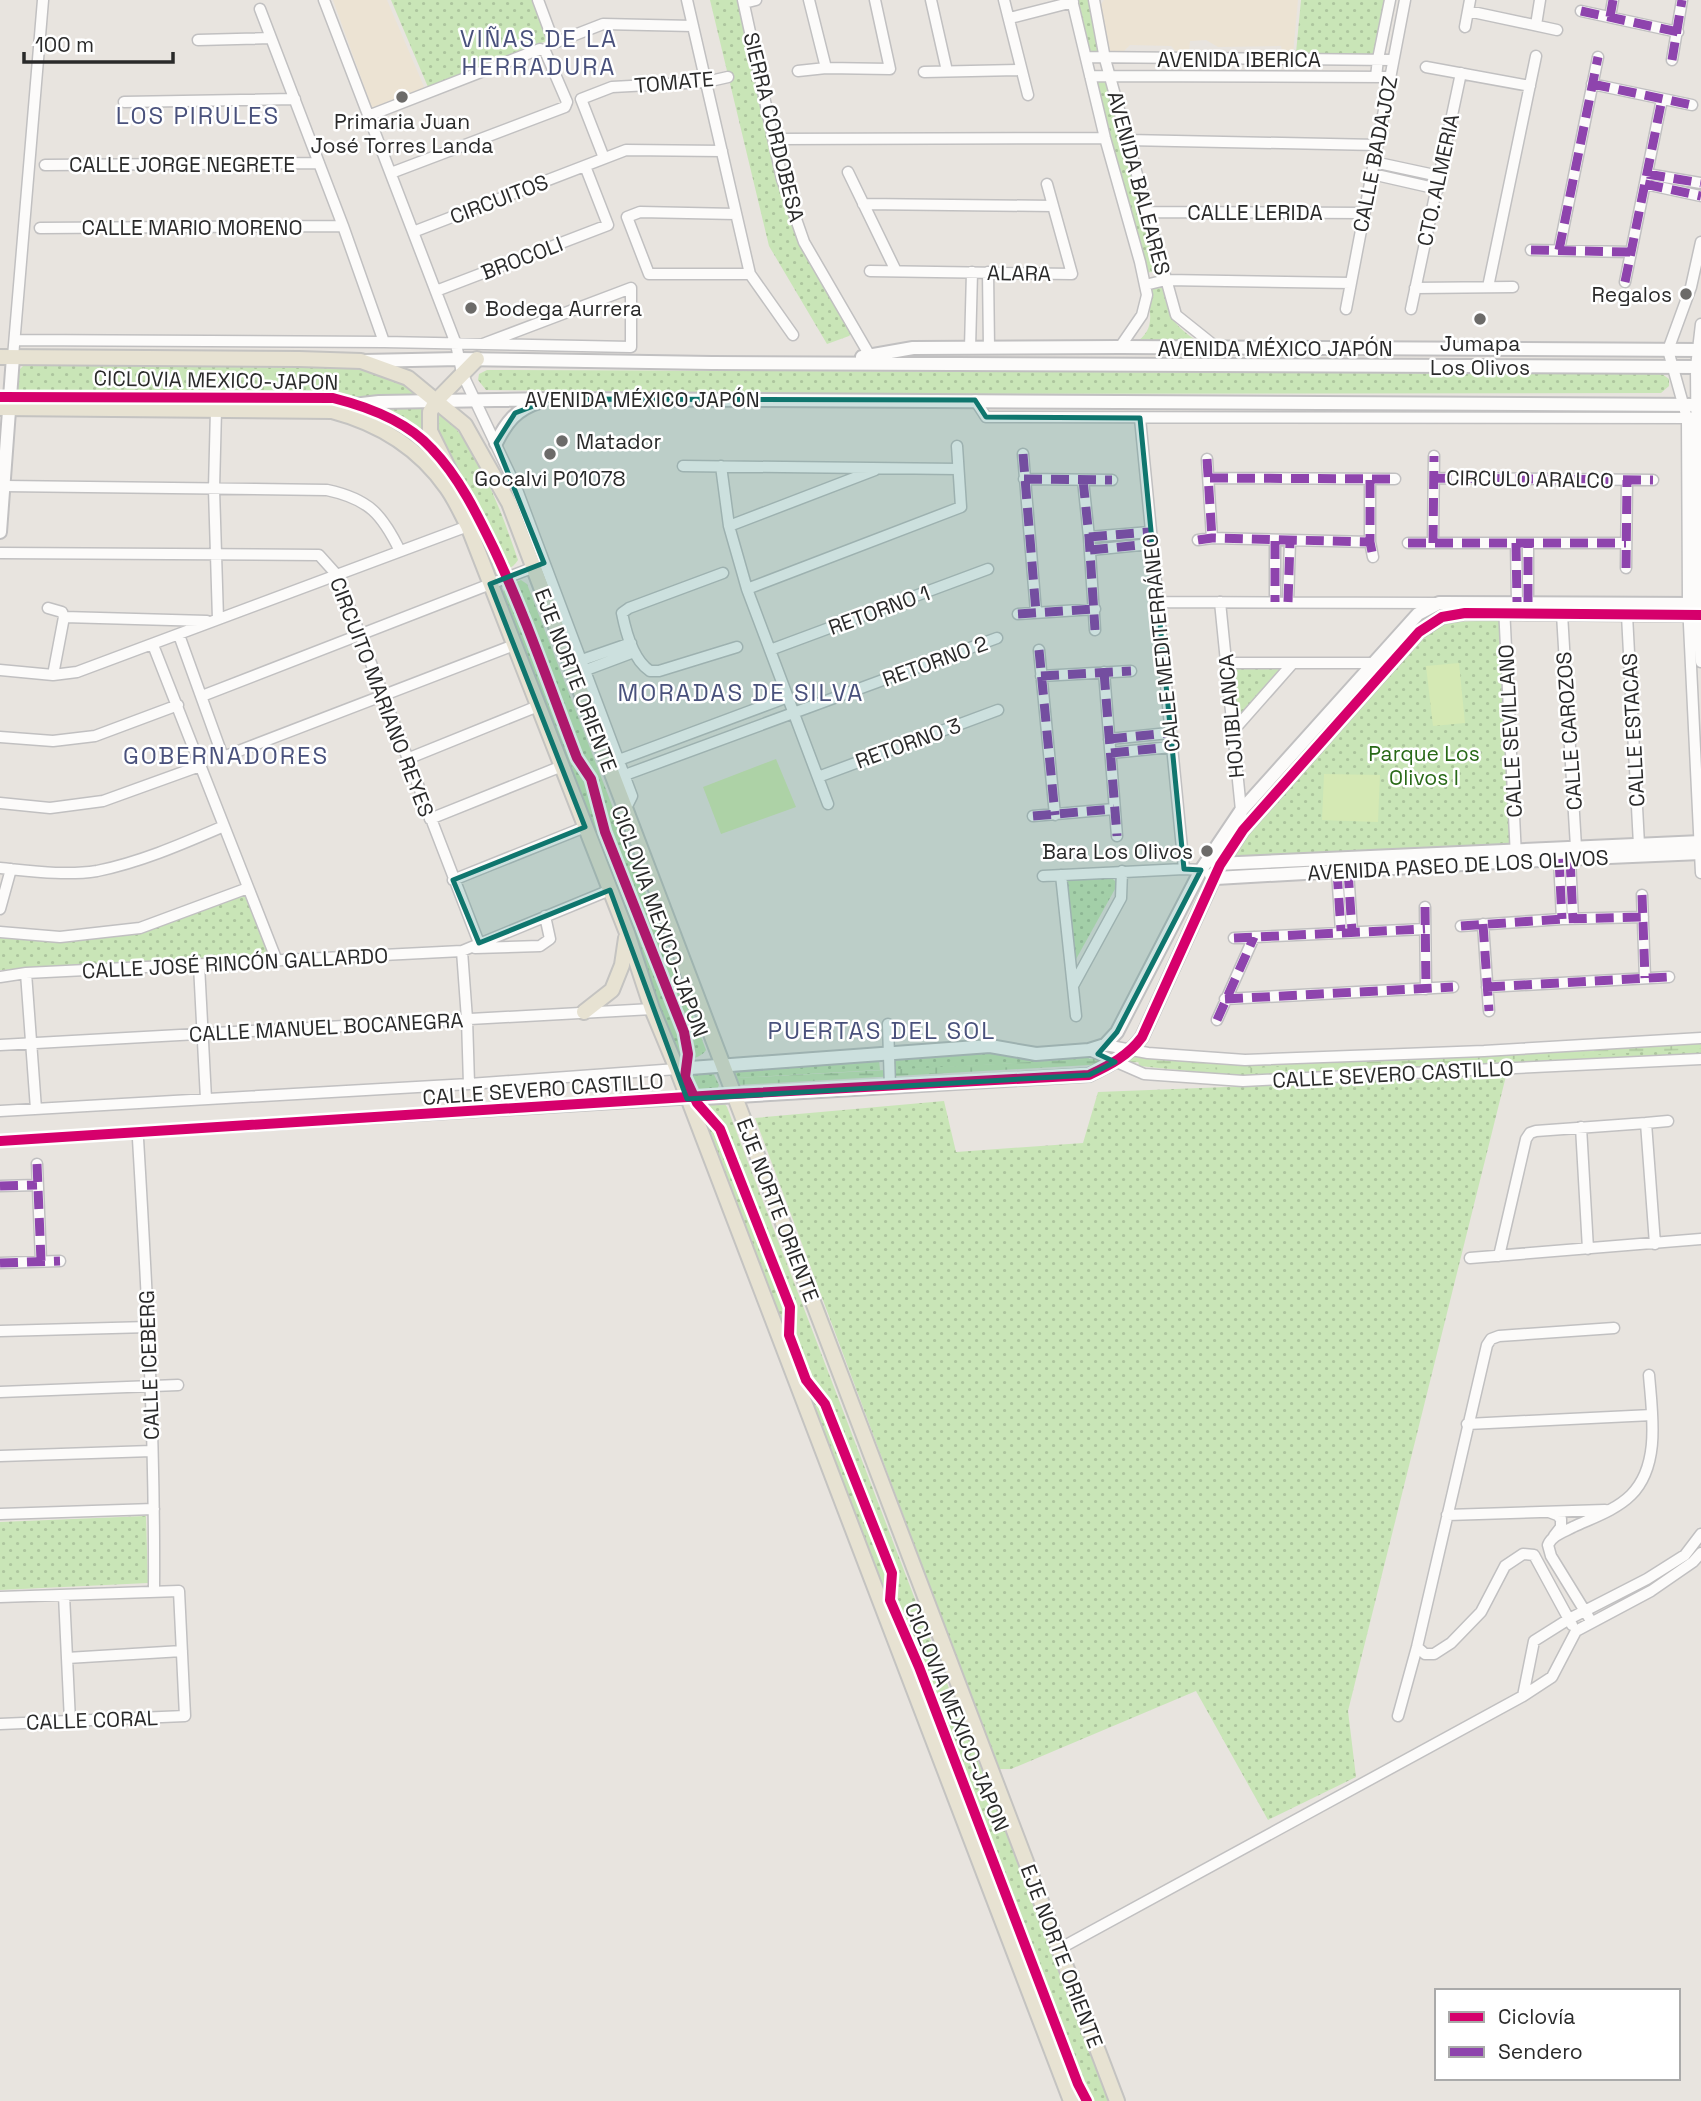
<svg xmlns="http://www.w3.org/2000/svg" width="1701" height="2101" font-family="'Space Grotesk',sans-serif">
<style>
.education{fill:#ece3d3}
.grass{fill:url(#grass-dots)}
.wetland{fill:url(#wetland-marsh)}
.pitch{fill:#d5e9b4}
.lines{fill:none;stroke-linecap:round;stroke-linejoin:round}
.minor-casing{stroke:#c1c0c1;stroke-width:13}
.tertiary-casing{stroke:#c1c0c1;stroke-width:16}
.primary-casing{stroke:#c4c3c1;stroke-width:18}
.minor{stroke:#fcfbfa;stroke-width:10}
.tertiary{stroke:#fcfbfa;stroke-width:12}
.primary{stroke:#e7e2d2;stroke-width:14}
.quiet{stroke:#8e44ad;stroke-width:9;stroke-dasharray:18 9;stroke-linecap:butt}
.cycleway-casing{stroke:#fff;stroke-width:15}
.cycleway{stroke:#d6006c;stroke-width:10}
.marked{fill:#0f766e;fill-opacity:0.2;stroke:#0f766e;stroke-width:5;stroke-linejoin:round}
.poi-dot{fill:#6c6b69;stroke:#fff;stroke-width:2.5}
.labels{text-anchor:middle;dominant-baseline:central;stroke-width:5;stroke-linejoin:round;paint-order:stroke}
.street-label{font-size:21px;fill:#2a2a2a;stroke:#fff}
.poi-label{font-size:21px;fill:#2a2a2a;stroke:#fff}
.park-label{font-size:21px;fill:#286917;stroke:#fff}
.quarter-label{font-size:24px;letter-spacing:2px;fill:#49517c;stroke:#fff}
</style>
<defs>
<pattern id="grass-dots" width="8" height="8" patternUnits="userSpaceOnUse" patternTransform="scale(1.75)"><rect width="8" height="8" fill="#c9e5b7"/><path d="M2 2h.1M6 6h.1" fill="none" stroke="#adc59e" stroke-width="1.8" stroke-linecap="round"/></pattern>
<pattern id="wetland-marsh" width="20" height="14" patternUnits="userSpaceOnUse" patternTransform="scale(1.75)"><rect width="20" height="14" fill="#c9e5b7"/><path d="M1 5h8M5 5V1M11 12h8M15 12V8" fill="none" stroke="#adc59e"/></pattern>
</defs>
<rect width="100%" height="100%" fill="#e8e4df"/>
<path class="education" d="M333 0H387L425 89 373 111Z
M1104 0H1298L1293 54H1283L1281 46 1218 47 1206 40 1190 41 1189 52H1177L1171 46 1130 45 1121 54H1111L1107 48 1099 7Z"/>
<path class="grass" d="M391 0H533L549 40 428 87Z
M710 0H737L775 158 793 217 853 332 849 336 827 344 769 246Z
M1076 0H1092L1103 54 1087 55Z
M1301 0H1384L1373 54 1296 53Z
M1106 77 1156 271 1146 273 1096 78Z
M1162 285C1169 318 1172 324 1200 343H1134C1157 331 1150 310 1146 288Z
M29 365 323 368C339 368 356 368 372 372 460 395 491 482 518 560 512 569 506 571 495 571L489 562 451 479 407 434 372 416 323 403 22 401 17 395V372L23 366Z
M487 370 1662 374 1669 379V386L1661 393 901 394 486 390 478 380 479 374Z
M521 580 527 584 706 1050C700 1059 687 1061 678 1055L501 596 506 586Z
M1502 620 1513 844 1232 859 1249 832 1430 631 1450 622Z
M1286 666 1236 722 1231 667Z
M1111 877 1116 882 1115 889 1075 961 1067 879Z
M244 893 271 958 0 970V938C47 940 93 943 139 932 175 924 210 906 244 893Z
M1701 1039V1054L1248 1077 1139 1066 1137 1054 1251 1064Z
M989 1053 1031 1058 1088 1055 1089 1059 896 1070 894 1059Z
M879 1059 880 1070 737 1078 733 1067Z
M711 1068 719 1085 717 1090 699 1094 692 1091 687 1080V1073Z
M1506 1076 1348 1711 1356 1777 1268 1820 1196 1691 1011 1769H998L755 1118 944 1101 956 1152 1083 1143 1098 1092Z
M706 1103 725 1104 727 1107 955 1704 1023 1872 1108 2101H1079L699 1110Z
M146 1516 148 1583 0 1590V1522Z"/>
<path class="wetland" d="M1701 1044V1049L1253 1073 1141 1062 738 1085 737 1078 1142 1056 1254 1068Z"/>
<path class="pitch" d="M1459 663 1465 723 1433 726 1426 666Z
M776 759 796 807 721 834 703 787Z
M1324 774 1380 775 1378 822 1322 820Z"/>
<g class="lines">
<g class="minor-casing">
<path id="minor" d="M324 0 456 344 462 373 516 487 632 796 625 810
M538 0 554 43 603 24 693 26
M687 0 750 274 793 335
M743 0 782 179 804 242 873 361
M809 0 826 68
M931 0 947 71
M1004 0 1028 95
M1072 0 1105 138 1140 262 1147 295 1142 315 1120 347
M1094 0 1105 59 1176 315 1216 347
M744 3 756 0
M260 9 343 226 384 342
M1468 11 1557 30
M1581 11 1678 32
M1610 17 1613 0
M1010 18 1073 2
M1536 25 1540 0
M1465 27 1470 0
M198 40 271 38
M1086 57 1393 60
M1672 60 1682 0
M1426 67 1530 86
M798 71 826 68 890 69 875 0
M924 72 1020 70
M1090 76 1390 77
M1376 77 1378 59 1390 0
M1592 84 1692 105
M124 102 295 99
M368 116 540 49 545 51 567 102 565 107 391 173
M774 139 1105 138
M1127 140 1377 145
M604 158 581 99 612 87 706 82 728 77
M1374 162 1439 176
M45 165 319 163
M848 172 896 271
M1372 174 1438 189
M1647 174 1701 183
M1645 184 1701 196
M863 204 1053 206
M1147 212 1364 213
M736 214 640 212 627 217 649 274H750
M40 228 343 226
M413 232 626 150 722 151
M1701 242 1691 287 1668 350 1687 418 1688 604 1701 873
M1531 250 1630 252
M1559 250 1598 57
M870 271 1072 274 1047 184
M988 272 989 348
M1625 282 1662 99
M1145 285 1166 280 1351 283
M1488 287 1536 56
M1415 288 1513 287
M436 291 608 225 585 166
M1346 309 1405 0
M1411 309 1461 73
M1701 324 1696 367 1698 615 1701 662
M15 340 384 342 631 347V288L483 344
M970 348 972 272
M13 357 43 0
M975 400 986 417 1701 418
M216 409 214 489 218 619
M1140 418 1184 869
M1023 454 1036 612
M1207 459 1212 538
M683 466 958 469
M721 466 729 526 747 589 828 804
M1210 478 1395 479
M1434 478 1653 480
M1024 479 1112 480
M1083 480 1089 537 1095 630
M1370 480V542L1373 557
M4 486 327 490C369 499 382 514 400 551
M729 526 875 470
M1089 537 1150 532
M1198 540 1212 538 1370 542
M1275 541V602
M1408 543H1626
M1433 543 1434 456
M1516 543 1517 602
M1090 550 1151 544
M0 553 319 555 337 575 479 943
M1626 568 1627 480
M723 573 629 608 622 613C626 633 633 660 650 671H659L737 647
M747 589 961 507 957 446
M1157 602 1436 603
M1220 602 1243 830
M1288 602 1290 541
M1528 602V543
M1504 606 1516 857
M48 608 62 612 64 617
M1018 614 1095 609
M1562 614 1576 847
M1627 615 1639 845
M179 635 223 757 514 645
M153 645 277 961
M770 650 988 569
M1039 650 1055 815
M582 660 631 643
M1227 663H1372
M0 670 53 675 77 672 468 526
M586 670 634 652
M1104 672 1117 836
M53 675 64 617 207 621
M1041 676 1131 671
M202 696 537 566
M1233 731 1293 663
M0 737 53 741 95 736 178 705
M1109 739 1169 733
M1111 753 1171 747
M407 759 538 706
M619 760 788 697
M625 775 997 638
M818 777 998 710
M0 803 50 808 103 801 200 766
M1033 816 1114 809
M430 819 562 766
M1559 859 1562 919
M1570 859 1573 919
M0 868C31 871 65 876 97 871 141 862 182 844 224 826
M1348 870 1352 931
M1337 871 1341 931
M1061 875 1076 1016
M1043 876 1184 869 1201 870
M453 880 585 827
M1642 895 1645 978
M1425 907 1426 989
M0 909 11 869
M1483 924 1489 1011
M1461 926 1562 919 1643 917
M0 932 60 937 140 928 248 888
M1234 938 1425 929
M475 948 540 946 550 939 545 916
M462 951 467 1019 469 1084
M199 965 206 1099
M26 973 36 1109
M0 977 26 973 462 951 610 890
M1074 984 1121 898 1122 871
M1487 987 1669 977
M1225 999 1453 987
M1217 1020 1254 937
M888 1024 890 1087
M0 1045 652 1009
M1105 1045 1148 1053 1245 1060 1484 1051 1701 1038
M1089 1050 1144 1074 1243 1081 1701 1059
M0 1111 469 1084 677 1069
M1646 1123 1668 1121
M1581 1127 1588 1249
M138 1139C147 1289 155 1440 154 1591
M0 1141 687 1099
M37 1164 41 1261
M0 1186 37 1185
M1499 1256 1526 1139 1530 1133 1536 1131 1646 1123 1655 1244
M1470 1258 1701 1239
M0 1263 60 1261
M0 1331 149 1327
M0 1392 178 1385
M1467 1424 1652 1415
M0 1456 152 1451
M1549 1512 1557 1515 1561 1519V1527L1554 1536
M0 1514 154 1509
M1447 1515 1605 1510
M64 1595 70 1721
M0 1597 179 1591 185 1716 0 1724
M1591 1621 1551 1556 1548 1545C1552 1535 1564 1532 1573 1527 1592 1518 1616 1510 1631 1495 1661 1465 1652 1413 1649 1375
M1417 1647 1425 1654H1434L1451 1643 1481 1612 1505 1566 1523 1554 1534 1555 1572 1625
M67 1658 182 1651
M1523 1696 1534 1641 1569 1619 1647 1579 1685 1555 1701 1534
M1398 1716 1417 1647 1487 1345 1491 1339 1499 1336 1614 1328
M1059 1949 1523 1696 1552 1677 1576 1631 1651 1591 1693 1562 1701 1553"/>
</g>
<g class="tertiary-casing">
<path id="tertiary" d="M862 357 913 348 1120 347 1701 350
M364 361 459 359 712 363 1701 367
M327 408 379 402 552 399 1701 405
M496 443C506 423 516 409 539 402
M0 532 13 357
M1216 864 1701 842
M1211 875 1216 878 1516 861 1701 853
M677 1069 990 1046 1036 1054 1089 1050 1105 1045 1117 1032 1201 870 1240 812 1418 614 1439 603 1701 604
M687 1099 1089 1075C1110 1065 1128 1056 1142 1037L1220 865 1243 830 1419 632 1442 617 1465 613 1701 615"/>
</g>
<g class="primary-casing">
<path id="primary" d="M0 357 299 359 361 361 408 378 465 425 509 503 1117 2101
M0 408 332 411C378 423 419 448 447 488 455 499 461 513 468 526L627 933 652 1009 677 1069 1071 2101
M470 518 471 514 430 431V412L437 400 477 359
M584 1012 612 990 622 965 626 938"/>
</g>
<use href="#minor" class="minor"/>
<use href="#tertiary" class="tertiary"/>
<use href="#primary" class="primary"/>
<path class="quiet" d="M1581 11 1678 32
M1610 17 1613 0
M1672 60 1682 0
M1592 84 1692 105
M1647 174 1701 183
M1645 184 1701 196
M1531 250 1630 252
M1559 250 1598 57
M1625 282 1662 99
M1023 454 1036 612
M1207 459 1212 538
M1210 478 1395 479
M1434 478 1653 480
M1024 479 1112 480
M1083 480 1089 537 1095 630
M1370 480V542L1373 557
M1089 537 1150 532
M1198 540 1212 538 1370 542
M1275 541V602
M1408 543H1626
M1433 543 1434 456
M1516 543 1517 602
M1090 550 1151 544
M1626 568 1627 480
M1288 602 1290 541
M1528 602V543
M1018 614 1095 609
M1039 650 1055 815
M1104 672 1117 836
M1041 676 1131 671
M1109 739 1169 733
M1111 753 1171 747
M1033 816 1114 809
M1559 859 1562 919
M1570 859 1573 919
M1348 870 1352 931
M1337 871 1341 931
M1642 895 1645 978
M1425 907 1426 989
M1483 924 1489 1011
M1461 926 1562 919 1643 917
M1234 938 1425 929
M1487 987 1669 977
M1225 999 1453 987
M1217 1020 1254 937
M37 1164 41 1261
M0 1186 37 1185
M0 1263 60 1261"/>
<g class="cycleway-casing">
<path id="cycleway" d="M0 397 333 398C369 407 407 421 432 449 459 477 477 514 494 549 526 617 550 688 577 758L591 779 605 832 684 1032 688 1054 685 1077 697 1103 720 1129 790 1307 789 1335 806 1380 825 1404 892 1573 890 1600 919 1667 1078 2084 1087 2101
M0 1141 734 1094 1089 1075C1110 1065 1128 1056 1142 1037L1220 865 1243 830 1419 632 1442 617 1465 613 1701 615"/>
</g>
<use href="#cycleway" class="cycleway"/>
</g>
<path class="marked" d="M552 399 975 400 986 417 1140 418 1184 869 1201 870 1117 1032 1098 1054 1115 1062 1089 1075 687 1099 610 890 479 943 453 880 585 827 490 584 544 563 496 443 515 413Z"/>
<g class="poi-dot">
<circle cx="402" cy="97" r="7"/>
<circle cx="1686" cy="294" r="7"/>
<circle cx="471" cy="308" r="7"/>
<circle cx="1480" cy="319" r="7"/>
<circle cx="562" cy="441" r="7"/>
<circle cx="550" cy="454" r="7"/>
<circle cx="1207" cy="851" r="7"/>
</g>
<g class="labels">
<g class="street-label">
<text x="1239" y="59">AVENIDA IBERICA</text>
<text transform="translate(674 82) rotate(-5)">TOMATE</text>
<text transform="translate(774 127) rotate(76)">SIERRA CORDOBESA</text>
<text transform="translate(1375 154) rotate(-79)">CALLE BADAJOZ</text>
<text x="182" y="164">CALLE JORGE NEGRETE</text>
<text transform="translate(1438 180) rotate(-78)">CTO. ALMERIA</text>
<text transform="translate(1139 183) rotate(75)">AVENIDA BALEARES</text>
<text transform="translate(499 199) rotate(-21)">CIRCUITOS</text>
<text x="1255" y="212">CALLE LERIDA</text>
<text x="192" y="227">CALLE MARIO MORENO</text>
<text transform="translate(522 258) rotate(-21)">BROCOLI</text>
<text transform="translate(1019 273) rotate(1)">ALARA</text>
<text x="1275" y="348">AVENIDA MÉXICO JAPÓN</text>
<text transform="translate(216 380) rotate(1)">CICLOVIA MEXICO-JAPON</text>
<text x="642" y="399">AVENIDA MÉXICO JAPÓN</text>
<text transform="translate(1530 479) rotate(1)">CIRCULO ARALCO</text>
<text transform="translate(879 610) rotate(-20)">RETORNO 1</text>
<text transform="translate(1161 643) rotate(-96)">CALLE MEDITERRÁNEO</text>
<text transform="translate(935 661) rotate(-20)">RETORNO 2</text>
<text transform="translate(576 680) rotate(69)">EJE NORTE ORIENTE</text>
<text transform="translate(382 697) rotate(69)">CIRCUITO MARIANO REYES</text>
<text transform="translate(1231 716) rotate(-95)">HOJIBLANCA</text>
<text transform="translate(1633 730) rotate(-93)">CALLE ESTACAS</text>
<text transform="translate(1510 731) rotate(-93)">CALLE SEVILLANO</text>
<text transform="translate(1569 731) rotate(-94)">CALLE CAROZOS</text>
<text transform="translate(908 743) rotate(-20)">RETORNO 3</text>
<text transform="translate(1458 865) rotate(-3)">AVENIDA PASEO DE LOS OLIVOS</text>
<text transform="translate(660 921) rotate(70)">CICLOVIA MEXICO-JAPON</text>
<text transform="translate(235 963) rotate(-3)">CALLE JOSÉ RINCÓN GALLARDO</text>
<text transform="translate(326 1027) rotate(-3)">CALLE MANUEL BOCANEGRA</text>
<text transform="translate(1393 1074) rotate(-3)">CALLE SEVERO CASTILLO</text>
<text transform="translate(543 1089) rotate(-4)">CALLE SEVERO CASTILLO</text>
<text transform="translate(778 1210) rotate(69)">EJE NORTE ORIENTE</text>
<text transform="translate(149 1365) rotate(-92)">CALLE ICEBERG</text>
<text transform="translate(957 1717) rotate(68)">CICLOVIA MEXICO-JAPON</text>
<text transform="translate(92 1720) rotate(-2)">CALLE CORAL</text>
<text transform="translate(1062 1956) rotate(69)">EJE NORTE ORIENTE</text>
</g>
<g class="poi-label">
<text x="402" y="121">Primaria Juan<tspan x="402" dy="24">José Torres Landa</tspan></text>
<text x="1672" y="294" text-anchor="end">Regalos</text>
<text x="485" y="308" text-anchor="start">Bodega Aurrera</text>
<text x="1480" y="343">Jumapa<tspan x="1480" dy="24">Los Olivos</tspan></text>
<text x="576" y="441" text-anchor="start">Matador</text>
<text x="550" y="478">Gocalvi P01078</text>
<text x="1193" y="851" text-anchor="end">Bara Los Olivos</text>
</g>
<g class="park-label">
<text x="1424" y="753">Parque Los<tspan x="1424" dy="24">Olivos I</tspan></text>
</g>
<g class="quarter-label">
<text x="539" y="38">VIÑAS DE LA<tspan x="539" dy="28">HERRADURA</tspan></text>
<text x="198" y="115">LOS PIRULES</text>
<text x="741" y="692">MORADAS DE SILVA</text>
<text x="226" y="755">GOBERNADORES</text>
<text x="882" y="1030">PUERTAS DEL SOL</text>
</g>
</g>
<rect x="1435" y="1989" width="245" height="91" fill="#ffffff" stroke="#aaaaaa" stroke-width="2"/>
<rect x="1449" y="2012" width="35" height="10" fill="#d6006c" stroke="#aaaaaa" stroke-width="2"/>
<text x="1498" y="2024" font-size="21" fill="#2a2a2a">Ciclovía</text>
<rect x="1449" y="2047" width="35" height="10" fill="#8e44ad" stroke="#aaaaaa" stroke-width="2"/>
<text x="1498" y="2059" font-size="21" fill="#2a2a2a">Sendero</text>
<path d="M24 52v10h149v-10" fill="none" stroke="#2a2a2a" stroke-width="3.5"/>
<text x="35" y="52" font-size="21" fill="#2a2a2a" stroke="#ffffff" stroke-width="5" paint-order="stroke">100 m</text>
</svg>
